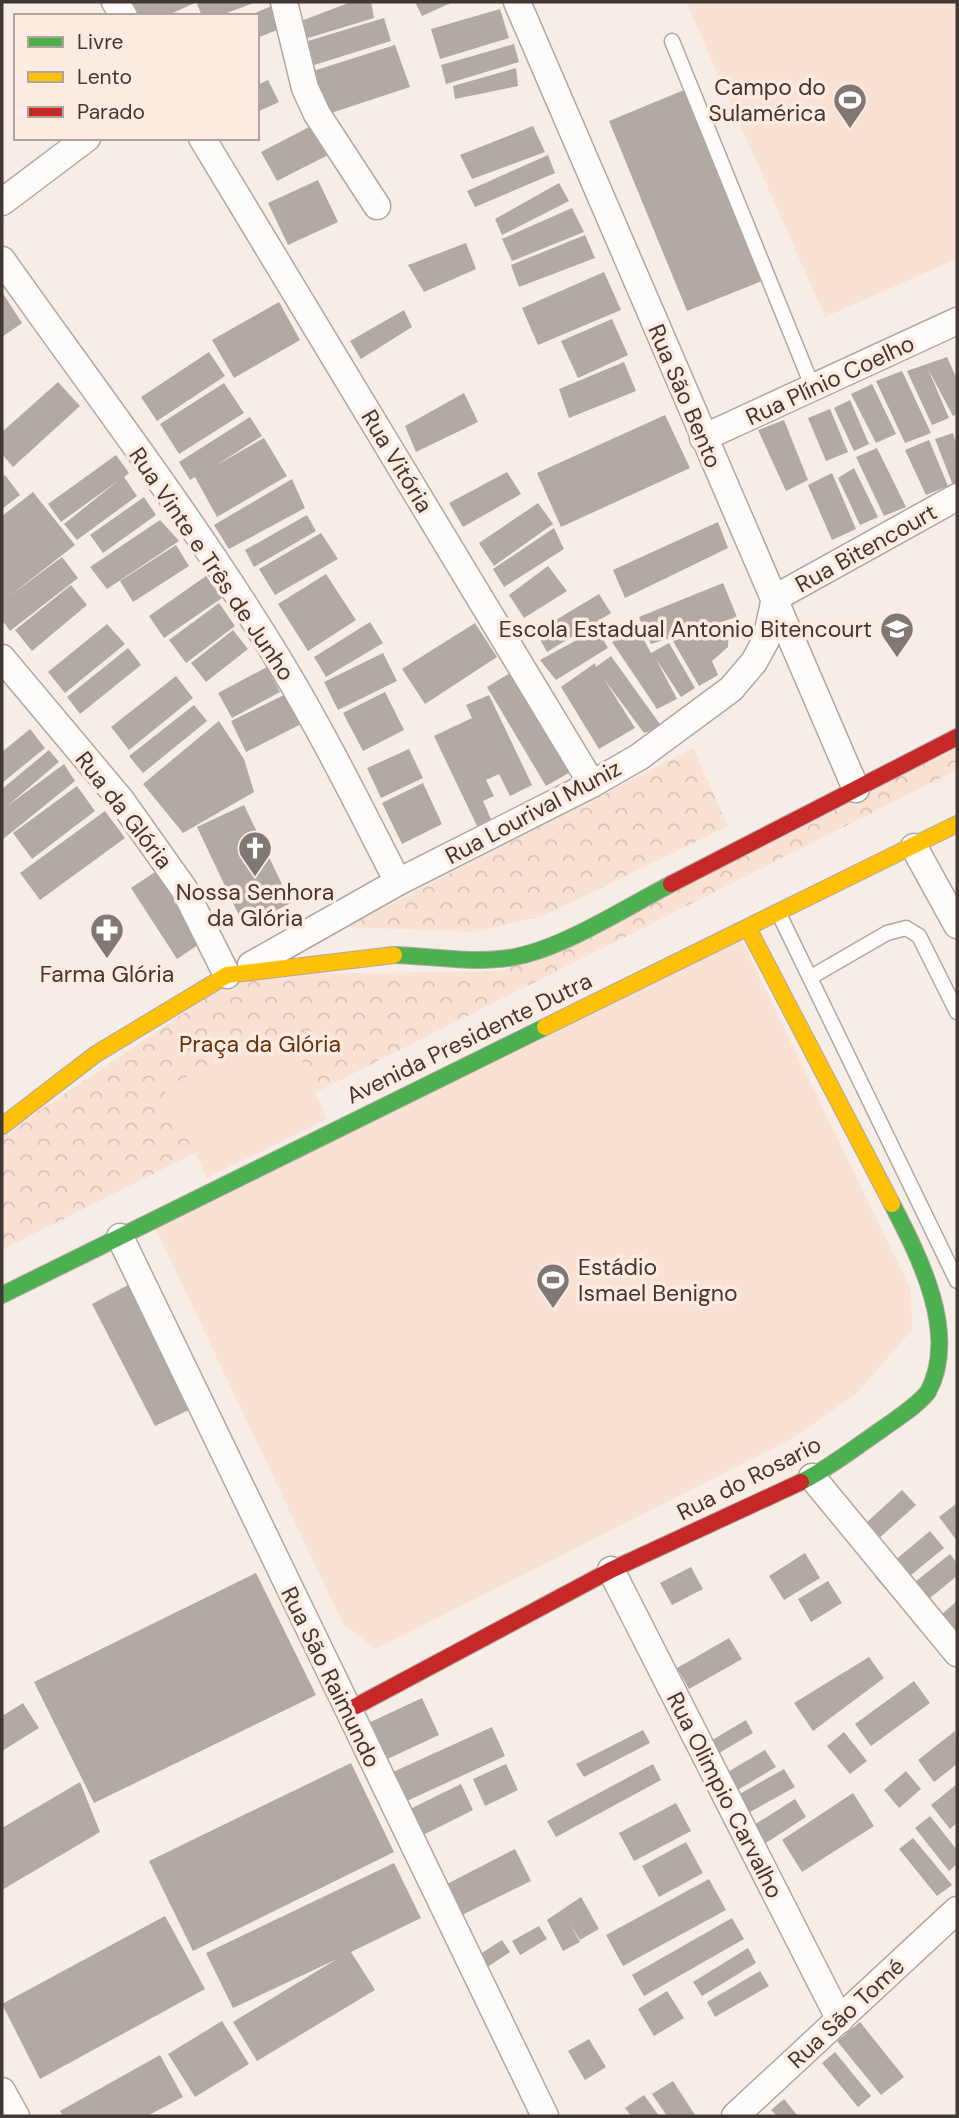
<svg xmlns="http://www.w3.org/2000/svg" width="959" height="2118" font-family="'DM Sans',sans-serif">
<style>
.park{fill:url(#park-crowns)}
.pitch{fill:#f9e1d4}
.building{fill:#b1a9a4}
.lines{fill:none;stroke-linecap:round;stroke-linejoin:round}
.lane-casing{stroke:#b0a7a2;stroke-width:17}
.street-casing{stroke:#b0a7a2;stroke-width:29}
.fast-casing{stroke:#b0a7a2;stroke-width:18}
.slow-casing{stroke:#b0a7a2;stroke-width:18}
.jam-casing{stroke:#b0a7a2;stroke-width:18}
.lane{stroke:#fefcfb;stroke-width:14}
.street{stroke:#fefcfb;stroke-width:26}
.fast{stroke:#4caf50;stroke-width:16}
.slow{stroke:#ffc107;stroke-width:16}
.jam{stroke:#c62828;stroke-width:16}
.labels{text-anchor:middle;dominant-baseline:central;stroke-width:7;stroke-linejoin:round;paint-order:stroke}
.poi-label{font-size:23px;fill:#413834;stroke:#fdebe1;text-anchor:end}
.street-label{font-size:23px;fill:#413834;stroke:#fdebe1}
.park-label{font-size:23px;fill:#65320d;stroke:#fdebe1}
</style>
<defs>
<pattern id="park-crowns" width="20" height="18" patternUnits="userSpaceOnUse" patternTransform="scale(1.75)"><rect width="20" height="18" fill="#f9e1d4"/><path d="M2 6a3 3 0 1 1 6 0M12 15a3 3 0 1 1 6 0" fill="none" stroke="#d7c2b7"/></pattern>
</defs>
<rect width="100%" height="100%" fill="#f7ede7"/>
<path class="park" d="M957 747V770L2 1250V1136L240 975 502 971Z
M693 748 728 826 543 916 474 932 346 927Z"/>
<path class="pitch" d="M686 2H957V259L825 317Z
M740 937 911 1290 912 1330 855 1395 788 1441 376 1649 343 1624 153 1223Z
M289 1029 327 1119 207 1178 163 1088Z"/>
<path class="building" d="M132 2H197L166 16H138Z
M204 2H256L219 16H202L197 4Z
M351 2H371L374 18 308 38 301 21Z
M415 2H453L422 16Z
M274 5 282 28 257 38V16H248Z
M500 9 509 38 440 59 431 29Z
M384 18 391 41 314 65 308 41Z
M514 44 519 62 446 84 441 65Z
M395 45 410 87 331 113 313 71Z
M516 68 518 86 455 99 453 86Z
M268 80 279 102 257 112V85Z
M684 90 762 281 687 311 609 121Z
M315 124 330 154 277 181 261 152Z
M533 126 545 152 472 179 460 155Z
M548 155 555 173 475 207 467 191Z
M318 180 338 222 288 245 268 203Z
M559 183 569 201 502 235 495 219Z
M572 208 584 232 512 261 502 239Z
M585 235 595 258 519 287 511 265Z
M466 243 476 269 424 292 408 265Z
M604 272 621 310 538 345 522 308Z
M2 292 22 323 2 337Z
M279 302 300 340 234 378 212 340Z
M404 310 412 327 361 359 350 341Z
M612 319 628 355 578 378 561 341Z
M209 352 225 376 157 421 141 397Z
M947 357 957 379V414L953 416 928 369 949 418 932 425 907 371Z
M624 362 636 391 569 418 559 389Z
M902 371 931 433 905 443 876 381Z
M58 382 80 406 13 467 2 454V432Z
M224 383 244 413 179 454 160 424Z
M872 384 896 434 876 443 851 394Z
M464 393 478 422 416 452 405 426Z
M850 400 869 444 854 451 834 408Z
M830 409 848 452 826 461 808 418Z
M665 415 690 468 561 527 537 473Z
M250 417 262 436 215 466 264 438 287 476 217 517 195 477 190 480 179 462Z
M784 420 808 480 786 491 758 430Z
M953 433 957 445V487L954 488 935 439Z
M929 440 948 486 926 495 905 450Z
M877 448 906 507 884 516 856 457Z
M116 455 129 473 124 477 137 496 77 540 64 524 119 480 61 522 48 504Z
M854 468 878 517 860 525 838 478Z
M507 472 521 494 463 527 449 503Z
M832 473 856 529 832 540 808 485Z
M5 475 20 495 2 509V477Z
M292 479 305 508 229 549 214 525Z
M33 492 75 545 7 598 62 557 78 578 10 631 2 620V516Z
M144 497 156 515 103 553 90 535Z
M538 503 553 524 494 566 479 543Z
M307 515 316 531 254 567 245 550Z
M160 520 179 541 107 589 90 567Z
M718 522 728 548 625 598 613 570Z
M554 528 564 549 504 587 493 569Z
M321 533 338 559 275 595 259 569Z
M176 545 189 566 133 602 120 581Z
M548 566 567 591 524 618 509 595Z
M326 574 356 620 308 651 278 604Z
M206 576 222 598 164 638 149 616Z
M723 583 737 617 651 644 639 617Z
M71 585 87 605 32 651 15 630Z
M599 594 611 613 547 652 536 632Z
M219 603 235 626 186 663 169 640Z
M370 622 383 643 326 677 314 657Z
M475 623 497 657 425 704 402 669Z
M107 624 125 644 65 693 48 672Z
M729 624 728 647 712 661 718 675 699 686 673 641Z
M637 627 651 653 669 643 695 688 681 697 656 659 677 699 657 709 612 642Z
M597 629 608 648 556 680 540 660Z
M233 630 248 649 206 682 191 663Z
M128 648 141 665 80 714 67 697Z
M383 653 397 681 338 710 324 682Z
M611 656 662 727 644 733 604 679 635 728 599 749 561 687 595 663 596 667Z
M267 667 280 692 232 718 218 693Z
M515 670 574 770 546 786 487 687Z
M176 676 193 698 129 750 111 727Z
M385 692 404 730 363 751 343 713Z
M288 693 303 723 246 752 231 721Z
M489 695 532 785 510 796 499 774 486 780 494 796 483 801 491 819 477 826 434 736 472 718 466 705Z
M194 705 207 721 143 773 129 756Z
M219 721 244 759 254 792 183 833 143 784Z
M30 729 45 748 2 783V752Z
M409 749 423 778 381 798 367 768Z
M49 750 59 762 6 807 64 764 75 781 2 840V789Z
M423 783 442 824 402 844 382 803Z
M77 786 95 811 32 859 13 833Z
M244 805 291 903 244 926 197 827Z
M105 811 125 838 40 900 20 873Z
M158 870 204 941 177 959 131 888Z
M128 1285 191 1409 155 1426 92 1304Z
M902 1490 916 1505 867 1549 854 1534Z
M957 1503V1541L939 1517Z
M930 1531 944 1548 889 1593 875 1577Z
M805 1553 820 1578 784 1600 769 1576Z
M950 1554 957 1563V1576L919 1607 905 1590Z
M691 1567 703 1589 672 1605 660 1583Z
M256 1573 316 1695 94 1803 34 1682Z
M828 1581 842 1603 811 1622 798 1599Z
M957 1601V1628L941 1642 928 1626Z
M729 1638 742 1659 689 1689 677 1668Z
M869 1657 884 1678 813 1731 794 1703Z
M914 1681 930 1703 871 1746 855 1724Z
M422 1698 439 1735 379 1763 362 1726Z
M23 1703 39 1728 2 1751V1716Z
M746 1720 753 1733 709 1759 702 1746Z
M492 1727 505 1756 396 1806 382 1777Z
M643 1730 650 1743 584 1777 576 1764Z
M955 1731 957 1764 934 1782 918 1760Z
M844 1732 867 1761 850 1774 827 1746Z
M765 1750 776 1767 731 1794 721 1776Z
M351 1763 394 1852 193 1951 149 1861Z
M506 1764 518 1790 485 1806 473 1779Z
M653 1764 661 1780 556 1837 547 1821Z
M784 1769 795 1787 739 1818 729 1800Z
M906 1771 921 1789 899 1808 884 1790Z
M80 1782 100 1832 2 1890V1828Z
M461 1784 473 1810 419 1837 406 1811Z
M957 1784V1823L950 1829 931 1805Z
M853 1793 874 1826 802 1872 782 1840Z
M795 1799 806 1817 758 1848 746 1830Z
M676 1803 691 1831 634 1861 619 1833Z
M930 1816 957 1850V1864L949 1871 915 1828Z
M913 1838 952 1885 937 1896 899 1849Z
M686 1842 703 1873 659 1897 642 1866Z
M515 1849 531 1881 462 1915 447 1884Z
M394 1863 421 1918 351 1952 375 1990 257 2061 233 2022 337 1959 233 2008 206 1953Z
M709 1879 726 1910 623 1966 606 1935Z
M581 1897 599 1929 580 1940 570 1924 580 1942 563 1951 547 1920Z
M165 1916 205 1989 40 2079 2 2004Z
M732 1918 744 1939 644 1996 632 1975Z
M539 1926 547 1939 520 1955 512 1941Z
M502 1940 510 1952 480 1972 471 1960Z
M748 1948 756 1963 702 1996 693 1982Z
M760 1971 769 1986 715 2017 707 2002Z
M667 1991 684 2018 654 2036 638 2009Z
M222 2021 249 2064 195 2097 168 2054Z
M860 2022 904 2077 881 2095 837 2041Z
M589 2039 606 2067 585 2080 568 2051Z
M835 2052 871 2096 858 2107 822 2063Z
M160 2055 183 2097 147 2116H63L60 2111Z
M673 2081 695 2115 692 2116H667L652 2094Z
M644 2095 659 2116H631L625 2108Z
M784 2099 798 2116H777L771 2110Z"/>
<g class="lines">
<g class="lane-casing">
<path id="lane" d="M672 41 813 388
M779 914 957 1281
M811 977 887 933 906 928 919 936 957 1012"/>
</g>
<g class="street-casing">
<path id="street" d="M115 2 124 16
M284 2 305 88 317 114 377 206
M517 2 856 789
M202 138 592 784
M2 202 87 138
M2 260C96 393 196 523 280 662 323 733 360 808 398 882
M703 438 957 321
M2 658 121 800 184 889 227 975
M914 847 957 925
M251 965 398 882 592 784 639 757 731 689 754 662 766 640 775 598 957 497
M120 1237 545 2116
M812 1477 957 1653
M611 1570 840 2020
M2 2091 16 2116
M735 2116 957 1910"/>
</g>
<g class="fast-casing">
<path id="fast" d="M394 955C434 956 480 965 519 956 566 946 627 907 671 884
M2 1295 545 1027
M801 1482C828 1469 853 1449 878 1432 894 1420 915 1408 928 1392 959 1334 920 1258 892 1204"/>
</g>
<g class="slow-casing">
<path id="slow" d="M748 928 892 1204
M545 1027 957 824
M2 1126 96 1054 227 975 394 955"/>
</g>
<g class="jam-casing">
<path id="jam" d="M671 884 957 737
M347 1711 611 1570 801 1482"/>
</g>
<use href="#lane" class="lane"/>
<use href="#street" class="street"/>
<use href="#fast" class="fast"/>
<use href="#slow" class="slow"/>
<use href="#jam" class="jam"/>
</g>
<defs>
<g id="stadium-pin" transform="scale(1.75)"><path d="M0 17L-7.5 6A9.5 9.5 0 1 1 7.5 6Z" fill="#817773" stroke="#fdebe1"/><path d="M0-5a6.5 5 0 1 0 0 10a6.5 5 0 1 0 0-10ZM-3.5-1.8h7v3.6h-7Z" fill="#fff"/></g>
<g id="school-pin" transform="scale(1.75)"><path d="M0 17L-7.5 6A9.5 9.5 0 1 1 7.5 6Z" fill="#817773" stroke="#fdebe1"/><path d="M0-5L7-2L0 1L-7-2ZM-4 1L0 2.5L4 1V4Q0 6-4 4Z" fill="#fff"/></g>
<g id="church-pin" transform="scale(1.75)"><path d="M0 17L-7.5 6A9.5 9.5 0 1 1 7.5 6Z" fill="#817773" stroke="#fdebe1"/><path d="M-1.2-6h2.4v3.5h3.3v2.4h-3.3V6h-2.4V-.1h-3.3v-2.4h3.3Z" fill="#fff"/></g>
<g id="pharmacy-pin" transform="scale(1.75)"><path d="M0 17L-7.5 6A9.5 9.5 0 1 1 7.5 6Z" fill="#817773" stroke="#fdebe1"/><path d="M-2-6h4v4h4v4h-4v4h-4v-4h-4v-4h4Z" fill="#fff"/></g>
</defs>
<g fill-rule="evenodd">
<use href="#stadium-pin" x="850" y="100"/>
<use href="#school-pin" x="897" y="629"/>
<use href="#church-pin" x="255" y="848"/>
<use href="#pharmacy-pin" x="107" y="930"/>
<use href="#stadium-pin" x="553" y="1280"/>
</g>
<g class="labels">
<g class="poi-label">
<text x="826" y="87">Campo do<tspan x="826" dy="26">Sulamérica</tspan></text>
<text x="872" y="629">Escola Estadual Antonio Bitencourt</text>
<text x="255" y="892" text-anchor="middle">Nossa Senhora<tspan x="255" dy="26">da Glória</tspan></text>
<text x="107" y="974" text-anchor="middle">Farma Glória</text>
<text x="578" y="1267" text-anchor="start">Estádio<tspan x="578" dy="26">Ismael Benigno</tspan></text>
</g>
<g class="street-label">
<text transform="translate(830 380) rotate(-25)">Rua Plínio Coelho</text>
<text transform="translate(685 396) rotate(67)">Rua São Bento</text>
<text transform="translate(397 461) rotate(59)">Rua Vitória</text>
<text transform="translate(866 548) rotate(-29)">Rua Bitencourt</text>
<text transform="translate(212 564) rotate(56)">Rua Vinte e Três de Junho</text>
<text transform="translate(124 810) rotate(52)">Rua da Glória</text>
<text transform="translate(533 812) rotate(-28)">Rua Lourival Muniz</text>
<text transform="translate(469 1038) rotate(-26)">Avenida Presidente Dutra</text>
<text transform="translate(749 1478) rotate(-27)">Rua do Rosario</text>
<text transform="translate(331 1677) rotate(64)">Rua São Raimundo</text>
<text transform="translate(725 1795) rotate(63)">Rua Olimpio Carvalho</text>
<text transform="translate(846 2013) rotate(-43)">Rua São Tomé</text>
</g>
<g class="park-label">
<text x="260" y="1044">Praça da Glória</text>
</g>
</g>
<rect width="959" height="2118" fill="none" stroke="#413834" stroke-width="7"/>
<rect x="14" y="14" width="245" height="126" fill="#fdebe1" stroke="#b2a39c" stroke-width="2"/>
<rect x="28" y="37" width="35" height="10" fill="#4caf50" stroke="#b2a39c" stroke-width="2"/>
<text x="77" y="49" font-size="21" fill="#413834">Livre</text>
<rect x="28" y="72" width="35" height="10" fill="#ffc107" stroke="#b2a39c" stroke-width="2"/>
<text x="77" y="84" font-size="21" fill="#413834">Lento</text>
<rect x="28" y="107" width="35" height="10" fill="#c62828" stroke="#b2a39c" stroke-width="2"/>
<text x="77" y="119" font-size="21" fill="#413834">Parado</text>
</svg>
